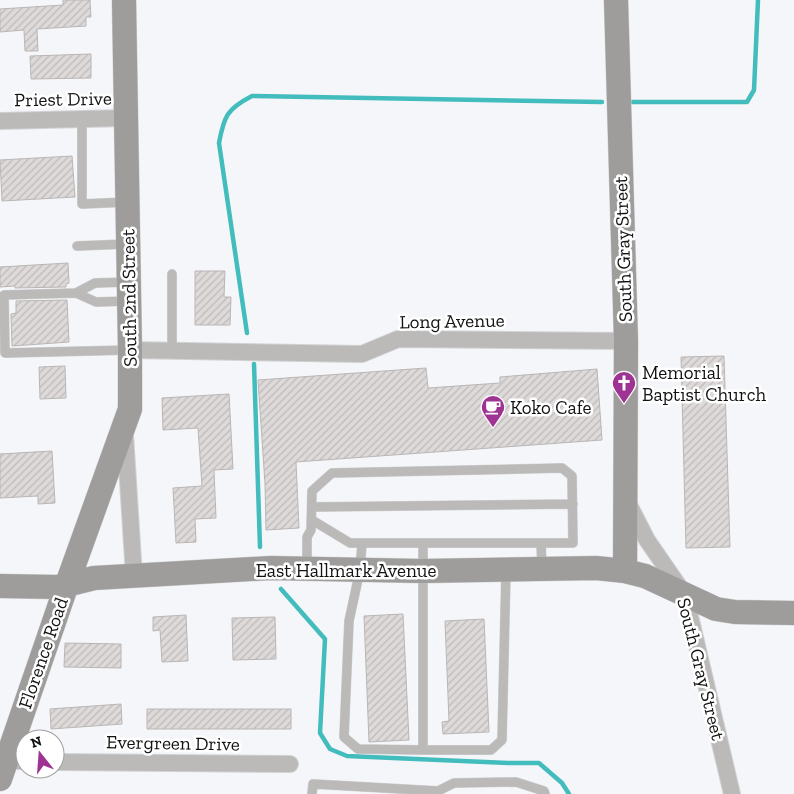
<svg xmlns="http://www.w3.org/2000/svg" width="794" height="794" font-family="'Zilla Slab',serif">
<style>
.lines{fill:none;stroke-linecap:round;stroke-linejoin:round}
.stream{stroke:#43bcbd;stroke-width:4.5}
.building{fill:url(#building-hatch);stroke:#bab6b6}
.lane-casing{stroke:#d1d2d4;stroke-width:10}
.street-casing{stroke:#d1d2d4;stroke-width:18}
.secondary-casing{stroke:#d1d2d4;stroke-width:25}
.lane{stroke:#bbbab9;stroke-width:9}
.street{stroke:#bbbab9;stroke-width:16}
.secondary{stroke:#9e9d9b;stroke-width:24}
.labels{text-anchor:middle;dominant-baseline:central;stroke-width:5;stroke-linejoin:round;paint-order:stroke}
.street-label{font-size:19px;fill:#121213;stroke:#fff}
.poi-label{font-size:19px;fill:#121213;stroke:#fff;text-anchor:start}
</style>
<defs>
<pattern id="building-hatch" width="6" height="6" patternUnits="userSpaceOnUse" patternTransform="scale(1.25)"><rect width="6" height="6" fill="#dddad9"/><path d="M-1 1l2-2M0 6l6-6M5 7l2-2" fill="none" stroke="#bdbab9"/></pattern>
</defs>
<rect width="100%" height="100%" fill="#f5f6f9"/>
<g class="lines">
<path class="stream" d="M632 102H747L754 90 758 0
M247 333 219 143C224 116 227 109 252 96L602 102
M254 364 260 547
M281 589 325 639 320 733 330 749 347 756 508 763H539L562 783 569 794"/>
</g>
<path class="building" d="M63 0H90L91 17H86V26L37 29 38 51H25L24 30 0 32V9L63 5Z
M91 54V78L31 79 30 56Z
M72 156 75 197 2 201 0 160Z
M68 263 69 283 66 284V287L15 288V286L0 287V267Z
M195 271H225L224 297H231L230 325H195Z
M67 300 69 342 12 346 11 314 16 313V301Z
M724 356 730 547 686 548 681 357Z
M65 366 66 398 40 399 39 367Z
M426 368 428 388 500 383V377L597 369 602 440 296 462 299 528 266 530 265 484 258 380Z
M229 394 233 469 214 470 216 518 195 519 196 542 176 543 173 488 202 486 198 428 163 430 162 398Z
M52 451 55 503 38 504V496L0 498V454Z
M403 614 409 740 369 742 364 616Z
M186 615 188 661 162 662 160 630 153 631V617Z
M275 617 276 659 233 660 232 618Z
M484 619 489 732 443 734 442 722 449 721 445 621Z
M65 643 121 644V668L64 667Z
M121 704 122 724 51 729 50 709Z
M147 709H291V729H147Z"/>
<g class="lines">
<g class="lane-casing">
<path id="lane" d="M82 119V204L127 202
M77 246 127 244
M76 293 95 283 129 282
M172 349V274
M129 350 5 353 4 295 76 293 96 302 129 301
M312 507 573 504
M312 520 350 543H362
M423 543V750L358 749 344 737 349 621 360 570 362 543H541
M307 569V537L311 530 312 491 332 473 562 468 572 476 573 543H541L542 569
M423 750H491L502 740 506 572
M312 794 313 784 438 791 454 783 516 782 544 791 545 794"/>
</g>
<g class="street-casing">
<path id="street" d="M0 121 126 118
M130 350 362 354 398 339 626 341
M125 434 134 576
M627 501 647 540 685 595 732 794
M0 761H25
M55 762 290 764"/>
</g>
<g class="secondary-casing">
<path id="secondary" d="M616 0 626 341 625 571
M0 586 58 587 94 578 270 568 422 571 596 568 625 571 645 576 716 609 735 612 794 613
M0 779 67 584 130 409V350L124 0"/>
</g>
<use href="#lane" class="lane"/>
<use href="#street" class="street"/>
<use href="#secondary" class="secondary"/>
</g>
<defs>
<g id="church-pin" transform="scale(1.25)"><path d="M0 17L-7.5 6A9.5 9.5 0 1 1 7.5 6Z" fill="#9f3393" stroke="#fff"/><path d="M-1.2-6h2.4v3.5h3.3v2.4h-3.3V6h-2.4V-.1h-3.3v-2.4h3.3Z" fill="#fff"/></g>
<g id="cafe-pin" transform="scale(1.25)"><path d="M0 17L-7.5 6A9.5 9.5 0 1 1 7.5 6Z" fill="#9f3393" stroke="#fff"/><path d="M-5.5-4.5H6V0H3Q3 3.5 0 3.5H-2.5Q-5.5 3.5-5.5 0ZM3-3.2v2h1.7v-2ZM-6 4.5H4V6H-6Z" fill="#fff"/></g>
</defs>
<g fill-rule="evenodd">
<use href="#church-pin" x="624" y="383"/>
<use href="#cafe-pin" x="493" y="407"/>
</g>
<g class="labels">
<g class="street-label">
<text transform="translate(63 99) rotate(-1)">Priest Drive</text>
<text transform="translate(623 249) rotate(-92)">South Gray Street</text>
<text transform="translate(129 298) rotate(-91)">South 2nd Street</text>
<text transform="translate(452 321) rotate(-1)">Long Avenue</text>
<text x="346" y="570">East Hallmark Avenue</text>
<text transform="translate(43 653) rotate(-71)">Florence Road</text>
<text transform="translate(701 669) rotate(76)">South Gray Street</text>
<text transform="translate(173 743) rotate(1)">Evergreen Drive</text>
</g>
<g class="poi-label">
<text x="642" y="372">Memorial<tspan x="642" dy="22">Baptist Church</tspan></text>
<text x="510" y="407">Koko Cafe</text>
</g>
</g>
<g transform="translate(40 754) rotate(343)"><circle r="24" fill="#ffffff" stroke="#a0a0a1"/>
<path d="M0-4L9 19L0 12L-9 19Z" fill="#9f3393"/>
<text y="-8" font-size="14" font-weight="bold" text-anchor="middle" fill="#121213">N</text>
</g>
</svg>
